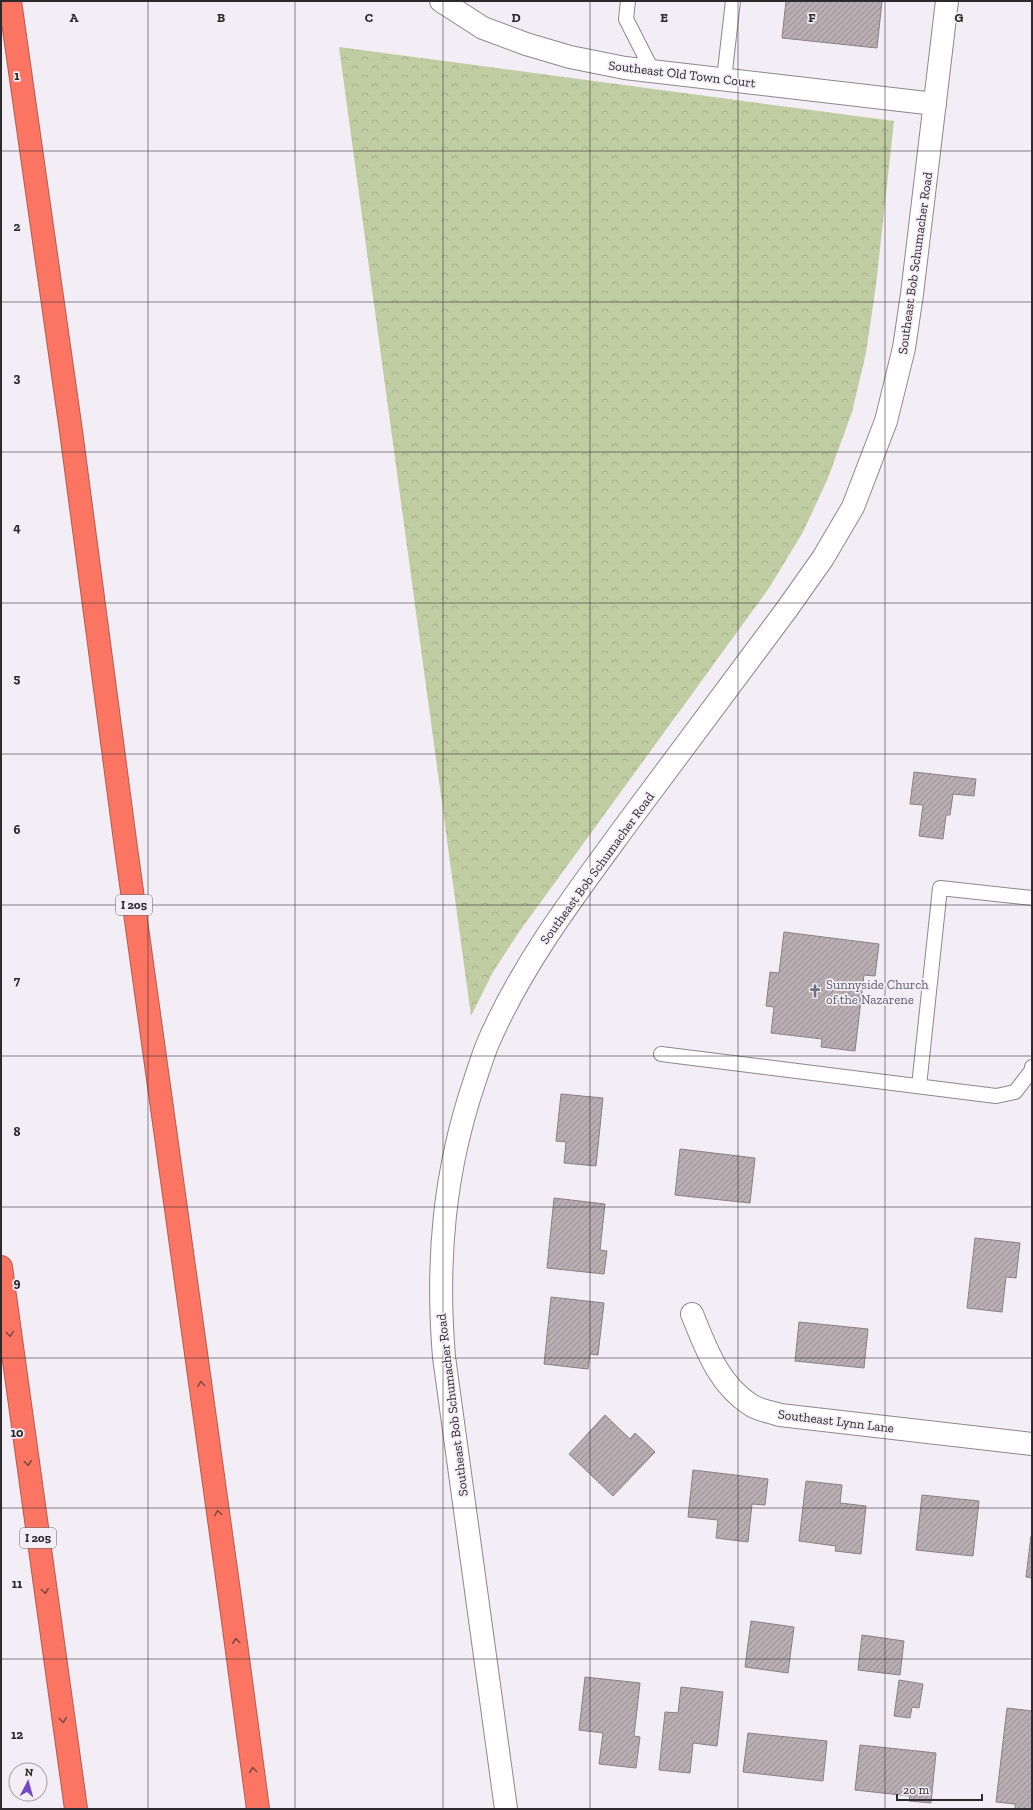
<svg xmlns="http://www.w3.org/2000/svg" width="1033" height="1810" font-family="'Zilla Slab',serif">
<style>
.forest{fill:url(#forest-crowns)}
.building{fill:url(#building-hatch);stroke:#898084}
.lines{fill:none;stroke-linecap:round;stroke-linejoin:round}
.service-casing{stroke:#8d878e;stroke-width:16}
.minor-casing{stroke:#8d878e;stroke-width:24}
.secondary-casing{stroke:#8d878e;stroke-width:24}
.motorway-casing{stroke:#b35b50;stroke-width:24}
.service{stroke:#fff;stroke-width:14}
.minor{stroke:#fff;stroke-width:22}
.secondary{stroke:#fff;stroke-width:22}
.motorway{stroke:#fc7563;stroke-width:22}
.oneway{stroke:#7f4843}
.grid{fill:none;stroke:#2c2a2d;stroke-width:1;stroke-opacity:0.55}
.labels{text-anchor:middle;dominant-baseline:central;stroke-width:3.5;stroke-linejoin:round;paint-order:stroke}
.shield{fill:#f3edf5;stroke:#686469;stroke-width:1}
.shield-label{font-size:12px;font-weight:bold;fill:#2c2a2d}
.street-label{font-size:13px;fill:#2c2a2d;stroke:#f3edf5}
.worship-label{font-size:13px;fill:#5b616d;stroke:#f3edf5;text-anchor:start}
.grid-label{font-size:13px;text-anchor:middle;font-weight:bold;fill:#2c2a2d;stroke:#f3edf5;stroke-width:3.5;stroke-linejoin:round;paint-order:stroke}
</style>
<defs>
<pattern id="forest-crowns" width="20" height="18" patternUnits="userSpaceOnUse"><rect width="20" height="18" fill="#c0cca2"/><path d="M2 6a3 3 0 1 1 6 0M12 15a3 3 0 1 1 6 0" fill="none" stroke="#a5af8c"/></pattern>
<pattern id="building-hatch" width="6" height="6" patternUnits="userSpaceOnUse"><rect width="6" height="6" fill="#b8aeb2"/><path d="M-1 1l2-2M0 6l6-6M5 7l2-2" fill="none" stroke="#968e91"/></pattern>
</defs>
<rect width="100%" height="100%" fill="#f3edf5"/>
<path class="forest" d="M339 47 894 121 876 285 866 353 852 412 828 478 803 532 769 588 519 932 493 972 471 1016Z"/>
<path class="building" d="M786 1H882L877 48 782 38Z
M914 772 976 779 974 796 953 794 950 815H946L943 839 919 836 923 805 910 804Z
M784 932 879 944 875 976 864 975 855 1051 821 1047 822 1039 771 1033 774 1007 766 1006 770 972 779 973Z
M561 1094 603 1098 596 1166 564 1163 566 1142 556 1141Z
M680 1149 755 1158 750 1203 675 1195Z
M554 1198 605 1204 600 1250 607 1251 604 1274 547 1268Z
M975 1238 1020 1243 1016 1278 1006 1277 1002 1312 967 1308Z
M551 1297 604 1303 598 1355 590 1354 588 1369 544 1364Z
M799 1322 868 1329 864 1368 795 1361Z
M605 1415 630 1439 635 1433 655 1452 613 1496 569 1454Z
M693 1470 768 1479 765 1505 752 1504 748 1542 716 1538 718 1520 688 1517Z
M806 1481 842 1485 840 1503 866 1506 861 1554 835 1551 836 1546 799 1541Z
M922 1495 979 1501 973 1556 916 1550Z
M1031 1536H1032V1578L1026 1577Z
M751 1621 794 1627 788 1673 745 1667Z
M862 1635 904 1641 900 1675 858 1670Z
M585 1677 640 1683 634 1736 640 1737 636 1768 599 1764 603 1733 579 1730Z
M899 1680 923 1684 919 1708 912 1707 910 1718 894 1716Z
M681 1687 723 1692 717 1746 693 1743 690 1773 659 1770 665 1712 678 1713Z
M1007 1708 1032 1711V1809H1015V1804L996 1802Z
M748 1733 827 1741 823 1781 743 1772Z
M860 1745 936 1753 931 1803 909 1801 910 1796 855 1790Z"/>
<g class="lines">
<g class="service-casing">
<path id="service" d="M628 1 626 19 653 72
M724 79 733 1
M661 1054 996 1096 1015 1092 1032 1070V1067
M919 1086 940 888 1032 898"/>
</g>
<g class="minor-casing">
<path id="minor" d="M441 1 483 28 526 44 570 57 625 68 935 104
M692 1314C706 1348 718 1384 751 1405 758 1410 771 1412 780 1415L1032 1444"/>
</g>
<g class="secondary-casing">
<path id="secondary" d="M506 1809 444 1357C436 1260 444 1171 475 1080 479 1068 483 1055 488 1043 523 962 577 892 629 821 682 751 734 680 787 609L823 558 853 507 886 421 904 348 912 294 947 1"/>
</g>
<g class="motorway-casing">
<path id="motorway" d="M10 1 71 431 126 848 231 1606 258 1809
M1 1267 76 1809"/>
</g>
<use href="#service" class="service"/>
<use href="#minor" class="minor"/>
<use href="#secondary" class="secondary"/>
<use href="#motorway" class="motorway"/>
</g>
<defs><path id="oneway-chevron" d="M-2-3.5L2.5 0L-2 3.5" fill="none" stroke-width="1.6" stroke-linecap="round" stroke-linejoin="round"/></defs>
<g class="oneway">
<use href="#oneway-chevron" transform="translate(10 1334) rotate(82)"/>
<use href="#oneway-chevron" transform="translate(201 1384) rotate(-98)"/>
<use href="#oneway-chevron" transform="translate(28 1463) rotate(82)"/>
<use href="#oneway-chevron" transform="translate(218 1513) rotate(-98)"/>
<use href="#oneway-chevron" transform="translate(45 1591) rotate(82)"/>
<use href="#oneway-chevron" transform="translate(236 1641) rotate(-97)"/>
<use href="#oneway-chevron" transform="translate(63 1720) rotate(82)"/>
<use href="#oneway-chevron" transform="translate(253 1770) rotate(-97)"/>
</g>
<path class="grid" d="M148 1V1809M295 1V1809M443 1V1809M590 1V1809M738 1V1809M885 1V1809M1 151H1032M1 302H1032M1 452H1032M1 603H1032M1 754H1032M1 905H1032M1 1056H1032M1 1207H1032M1 1358H1032M1 1508H1032M1 1659H1032"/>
<defs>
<g id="church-bare" transform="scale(1.08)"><path d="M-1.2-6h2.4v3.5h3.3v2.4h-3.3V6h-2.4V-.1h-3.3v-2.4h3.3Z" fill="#6b7280" stroke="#f3edf5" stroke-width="2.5" paint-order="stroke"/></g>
</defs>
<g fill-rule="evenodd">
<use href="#church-bare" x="815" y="991"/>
</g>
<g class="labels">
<g class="shield">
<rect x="116" y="895" width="36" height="20" rx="3"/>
<rect x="20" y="1528" width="36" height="20" rx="3"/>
</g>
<g class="shield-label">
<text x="134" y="905">I 205</text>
<text x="38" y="1538">I 205</text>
</g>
<g class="street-label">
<text transform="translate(682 74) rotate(7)">Southeast Old Town Court</text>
<text transform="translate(915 263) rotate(-82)">Southeast Bob Schumacher Road</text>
<text transform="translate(597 868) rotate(-54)">Southeast Bob Schumacher Road</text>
<text transform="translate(452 1405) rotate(-97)">Southeast Bob Schumacher Road</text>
<text transform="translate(836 1421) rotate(7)">Southeast Lynn Lane</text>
</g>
<g class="worship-label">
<text x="826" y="984">Sunnyside Church<tspan x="826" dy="15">of the Nazarene</tspan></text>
</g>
</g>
<g class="grid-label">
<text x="74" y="22">A</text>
<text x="221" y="22">B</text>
<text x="369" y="22">C</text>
<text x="516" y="22">D</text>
<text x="664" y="22">E</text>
<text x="812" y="22">F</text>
<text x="959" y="22">G</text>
<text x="17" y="80">1</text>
<text x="17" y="231">2</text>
<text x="17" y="382">3</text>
<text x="17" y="532">4</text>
<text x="17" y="683">5</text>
<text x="17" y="834">6</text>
<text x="17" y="985">7</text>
<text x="17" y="1136">8</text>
<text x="17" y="1287">9</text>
<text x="17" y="1437">10</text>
<text x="17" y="1588">11</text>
<text x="17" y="1739">12</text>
</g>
<rect width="1033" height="1810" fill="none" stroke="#2c2a2d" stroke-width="4"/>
<g transform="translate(28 1782) rotate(6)"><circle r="19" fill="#f3edf5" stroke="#a39fa5"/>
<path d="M0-3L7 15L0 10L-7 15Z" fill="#7449c2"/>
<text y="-6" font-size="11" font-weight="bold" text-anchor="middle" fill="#2c2a2d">N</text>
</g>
<path d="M897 1794v6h85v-6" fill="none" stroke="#2c2a2d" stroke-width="2"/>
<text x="903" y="1794" font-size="12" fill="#2c2a2d" stroke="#f3edf5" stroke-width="3" paint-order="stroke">20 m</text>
</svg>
